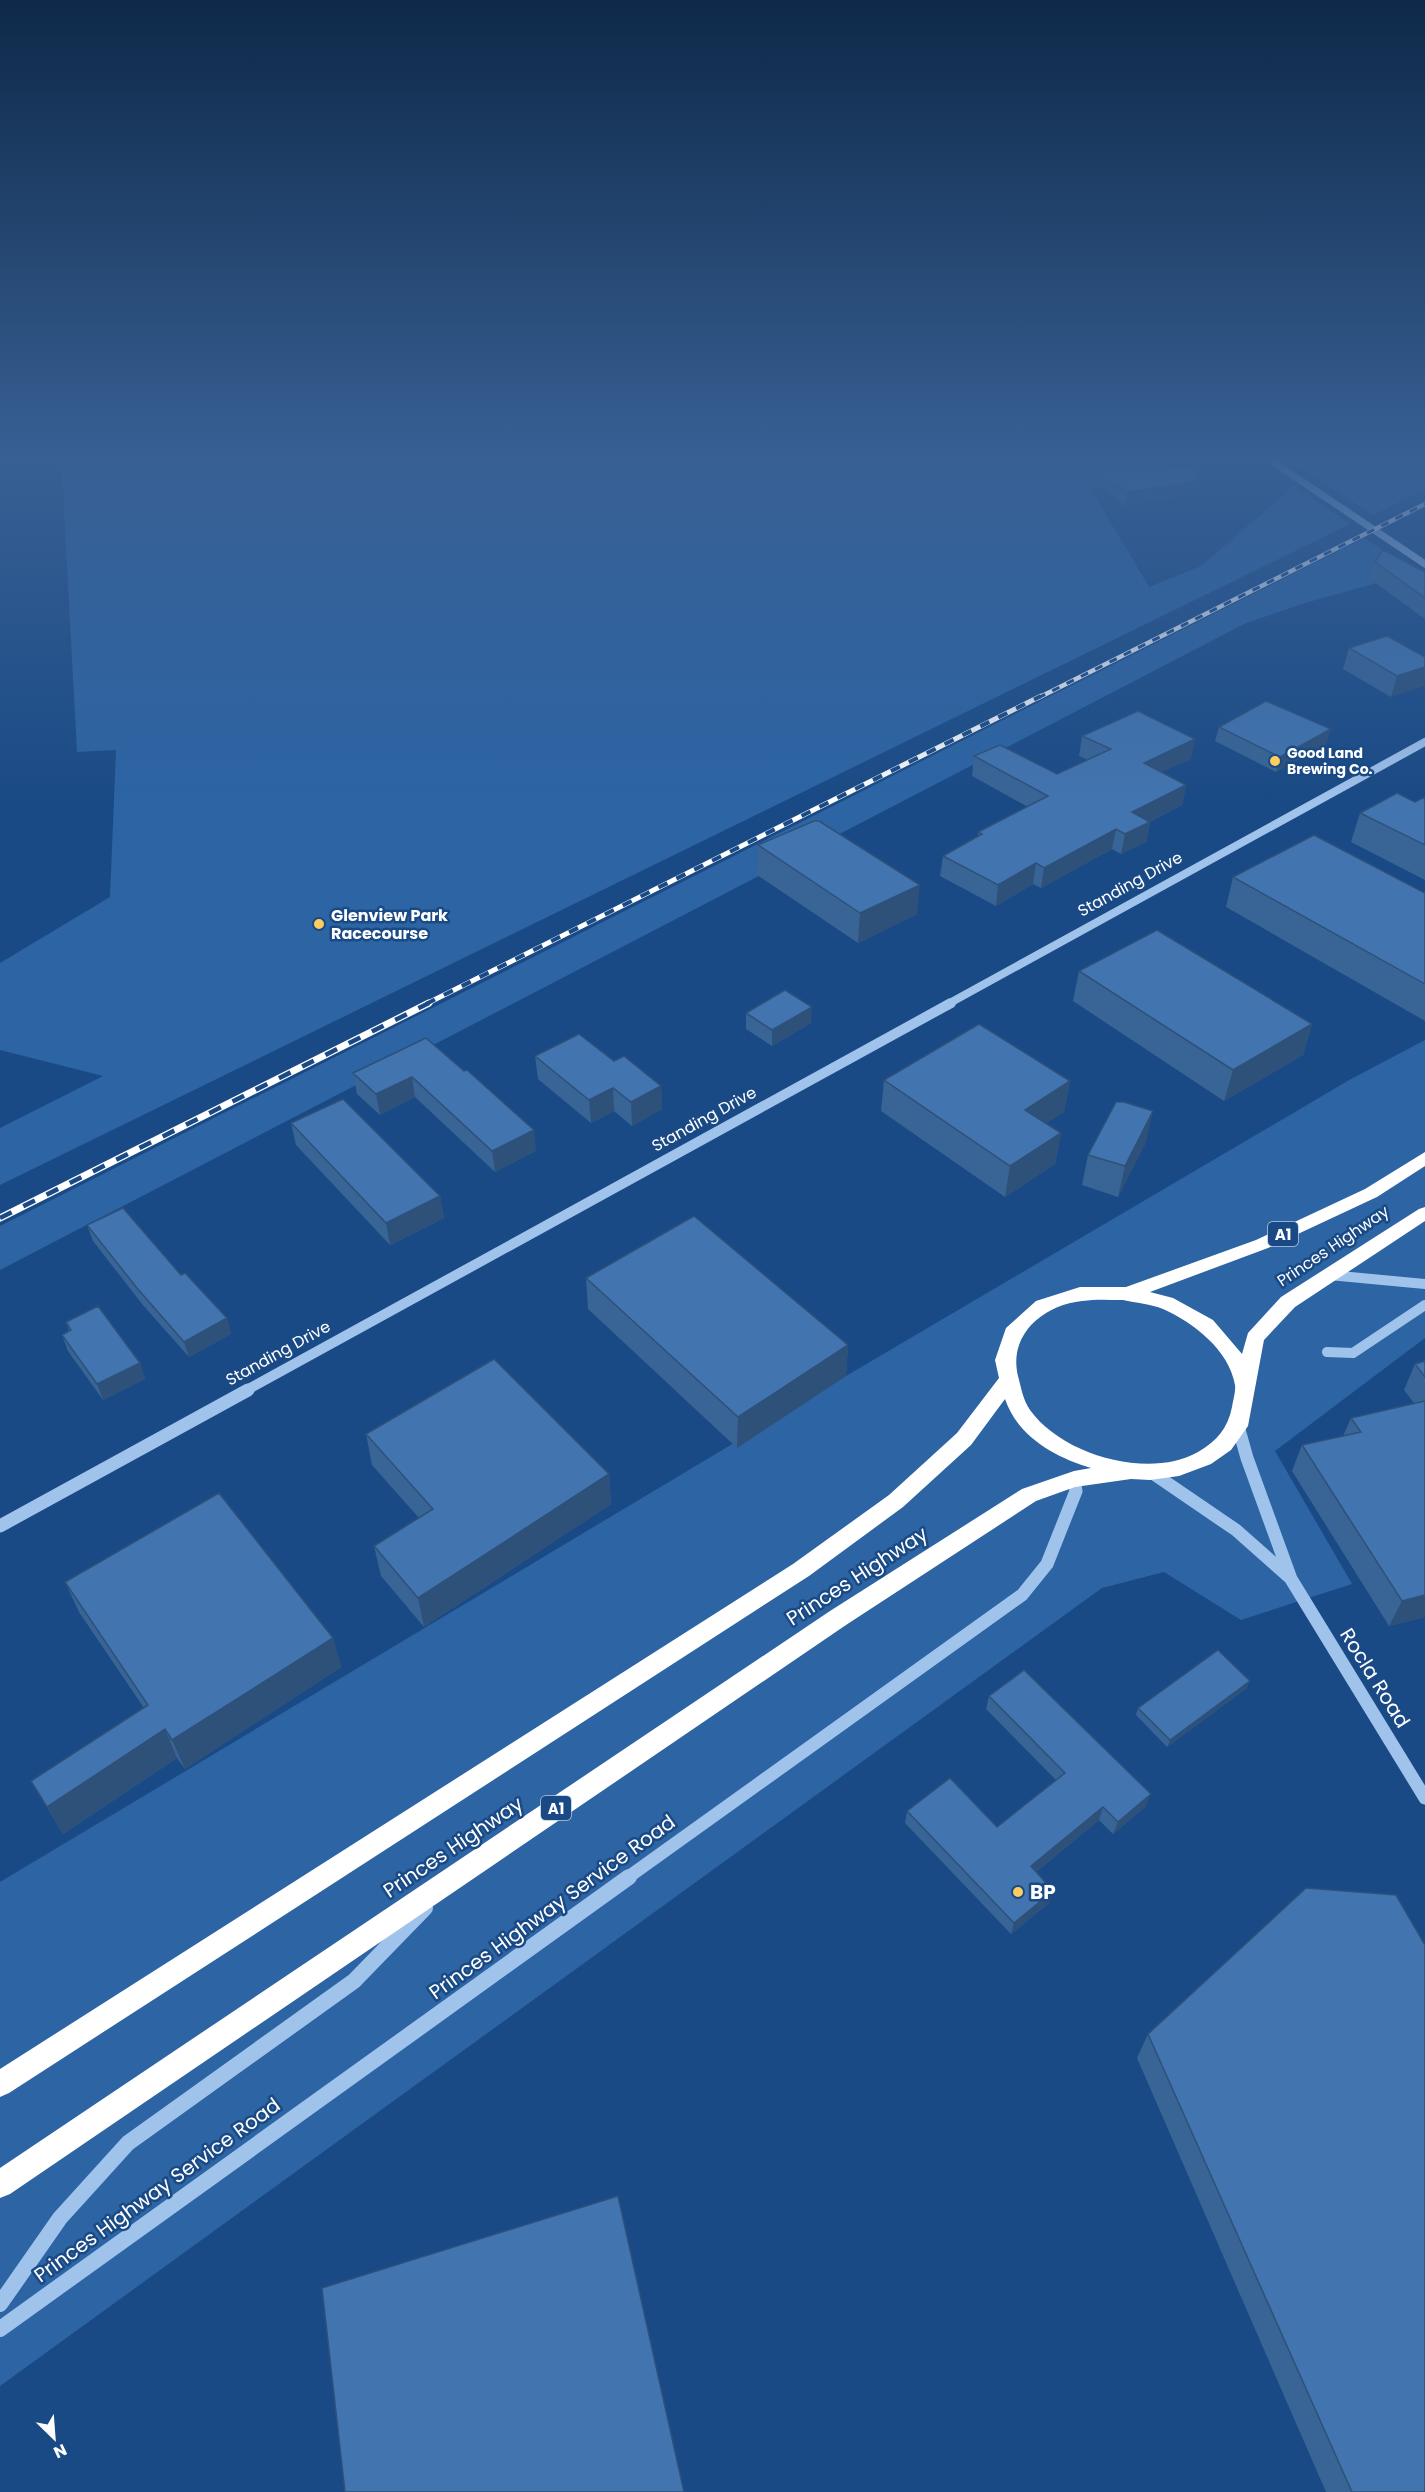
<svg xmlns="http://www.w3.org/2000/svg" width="1425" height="2492" font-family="Poppins,sans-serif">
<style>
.green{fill:#2c64a4}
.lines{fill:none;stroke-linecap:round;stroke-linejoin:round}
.minor-far4{stroke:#a0c3ec;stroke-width:7}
.minor-far3{stroke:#a0c3ec;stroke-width:8}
.minor-far2{stroke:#a0c3ec;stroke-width:10}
.minor-far1{stroke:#a0c3ec;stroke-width:13}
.minor{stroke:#a0c3ec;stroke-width:16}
.highway{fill:#fff;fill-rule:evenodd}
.rail-far2-casing{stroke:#fff;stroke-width:4.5}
.rail-far1-casing{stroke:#fff;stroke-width:5}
.rail-casing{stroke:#fff;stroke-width:7}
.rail-far2{stroke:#1a4a85;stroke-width:3;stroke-dasharray:8;stroke-linecap:butt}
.rail-far1{stroke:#1a4a85;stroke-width:4;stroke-dasharray:10;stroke-linecap:butt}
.rail{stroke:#1a4a85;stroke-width:4.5;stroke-dasharray:13;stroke-linecap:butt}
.wall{fill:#396496}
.shaded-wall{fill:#2e517a}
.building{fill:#4274af;stroke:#2e517a;stroke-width:1.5}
.poi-dot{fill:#ffcd5b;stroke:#1a4a85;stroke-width:2}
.labels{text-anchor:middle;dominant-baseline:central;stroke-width:5;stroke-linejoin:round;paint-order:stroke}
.far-poi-label{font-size:14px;font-weight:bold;fill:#fff;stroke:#1a4a85;text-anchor:start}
.shield{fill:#1a4a85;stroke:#bac9da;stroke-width:1.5}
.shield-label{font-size:15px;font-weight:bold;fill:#fff}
.street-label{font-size:16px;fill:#fff;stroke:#1a4a85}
.poi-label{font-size:16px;font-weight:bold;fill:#fff;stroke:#1a4a85;text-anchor:start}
.near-street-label{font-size:20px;fill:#fff;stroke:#1a4a85}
.near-poi-label{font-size:20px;font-weight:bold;fill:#fff;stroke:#1a4a85;text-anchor:start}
</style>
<rect width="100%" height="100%" fill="#1a4a85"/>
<path class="green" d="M61 454H1237L1091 489 1149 587 1201 566 1294 486 1350 524 0 1185V1128L103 1076 0 1050V963L110 897 116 750 77 752Z
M1280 454H1425V489L1373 515Z
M1364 538 1416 572 1305 603 1246 623 0 1270V1226Z
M1425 1040V1338L1275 1451 1352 1584 1241 1620 1164 1572 1102 1588 0 2386V1882L846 1376 1351 1079Z"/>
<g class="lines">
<path class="minor-far4" d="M1261 454 1425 564"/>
<path class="minor-far3" d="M948 1004 1425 742"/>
<path class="minor-far2" d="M1329 1275 1425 1284
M1327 1352 1353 1353 1425 1305
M245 1391 951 1003"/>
<path class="minor-far1" d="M1238 1426 1247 1458 1291 1579 1425 1798
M1151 1472 1236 1530 1289 1577
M0 1526 248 1390
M627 1878 1022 1595 1047 1564 1076 1491 1074 1479"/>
<path class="minor" d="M0 2304 60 2218 128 2143 354 1981 425 1908
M0 2329 629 1877"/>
<path class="highway" d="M1425 1152V1166L1377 1197 1268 1248 1150 1292 1173 1298 1213 1320 1242 1354 1248 1333 1281 1297 1419 1209 1425 1207V1221L1295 1307 1264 1340 1248 1426 1231 1450 1211 1464 1179 1476 1150 1480 1131 1479 1075 1487 1036 1501 846 1625 10 2194 0 2198V2168L830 1611 1022 1489 1074 1471 1091 1468C1055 1457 1018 1437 1005 1399L971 1445 903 1507 809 1576 9 2093 0 2097V2069L793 1564 889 1495 957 1433 999 1378 995 1360 1006 1328 1036 1301 1080 1287H1126L1256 1240 1365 1189ZM1123 1300C1136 1303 1151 1304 1163 1309 1194 1323 1229 1350 1235 1385 1236 1391 1233 1400 1232 1407 1228 1428 1217 1441 1198 1452 1149 1480 1062 1455 1030 1410 1023 1400 1021 1387 1018 1376 1008 1335 1043 1305 1082 1301 1096 1299 1110 1300 1123 1300Z"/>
<g class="rail-far2-casing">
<path id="rail-far2" d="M1038 698 1425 504"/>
</g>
<g class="rail-far1-casing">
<path id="rail-far1" d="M426 1004 1041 696"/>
</g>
<g class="rail-casing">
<path id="rail" d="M0 1218 429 1003"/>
</g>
<use href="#rail-far2" class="rail-far2"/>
<use href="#rail-far1" class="rail-far1"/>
<use href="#rail" class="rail"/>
</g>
<path class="wall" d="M1084 454H1138L1098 467Z
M1094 469 1197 481 1194 494 1125 505 1092 482Z
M1375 562 1425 572V619L1370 579Z
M1349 648 1425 657 1391 697 1343 669Z
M1219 727 1327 743 1276 772 1215 741Z
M1082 736 1191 759 1161 772 1186 785 1182 805 1149 822H1150L1146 842 1121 854 1112 849 1041 888 1033 884 996 906 940 876 943 856 978 836V832L1028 807 972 776 974 756 1057 774 1088 760 1079 756Z
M1425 797V880L1351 842 1360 813 1415 802Z
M758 845 917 914 858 943 757 875Z
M1233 877 1425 893V1021L1226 907Z
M1079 971 1312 1024 1303 1055 1224 1101 1073 1001Z
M746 1013 811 1023 772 1046 746 1029Z
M426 1038 536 1151 495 1172 415 1097 380 1115 357 1094 353 1073Z
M535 1056 614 1061 661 1086 662 1109 632 1126 614 1111 591 1123 538 1079Z
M884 1080 1070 1081 1064 1112 1046 1123 1061 1133 1055 1164 1005 1197 881 1111Z
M291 1123 440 1196 444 1218 390 1245 296 1145Z
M1146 1142 1118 1197 1082 1185 1088 1155Z
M87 1225 181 1275 227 1318 231 1334 189 1357 142 1304 93 1241Z
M586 1278 848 1345 846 1376 737 1448 588 1309Z
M66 1322 140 1363 145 1379 103 1400 68 1351 62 1335 69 1331Z
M1425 1361V1617L1389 1626 1292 1471 1302 1445 1343 1436 1351 1418 1414 1403 1404 1390 1415 1364Z
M366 1434 609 1474 611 1504 424 1627 381 1576 374 1546 419 1518 372 1465Z
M65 1582 333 1638 341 1667 185 1769 177 1758 63 1834 31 1781 144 1708 79 1612Z
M1247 1688 1167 1747 1136 1715 1138 1708Z
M989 1696 1146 1806 1113 1834 1099 1820 1036 1872 1053 1891 1049 1903 1011 1934 905 1823 907 1811 997 1827 1056 1780 986 1709Z
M1148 2034 1425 2492H1326L1137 2058Z"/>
<path class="shaded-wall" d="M1112 454H1138L1098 467 1099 458Z
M1197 481 1194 494 1125 505 1127 492Z
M1425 667V686L1391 697 1397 676Z
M1331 729 1327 743 1276 772 1280 757Z
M1195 739 1191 759 1140 782 1144 763Z
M1186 785 1182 805 1128 832 1132 812Z
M1150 822 1146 842 1121 854 1125 834Z
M1116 829 1112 849 1041 888 1044 868Z
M1036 863 1033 884 996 906 998 885Z
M920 885 917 914 858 943 860 913Z
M812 1007 811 1023 772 1046V1030Z
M1312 1024 1303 1055 1224 1101 1233 1070Z
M412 1077 415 1097 380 1115 376 1094Z
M1070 1081 1064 1112 1019 1140 1025 1110Z
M661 1086 662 1109 632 1126 631 1102Z
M613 1088 614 1111 591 1123 589 1100Z
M1153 1111 1146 1142 1118 1197 1125 1166Z
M534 1130 536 1151 495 1172 492 1151Z
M1061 1133 1055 1164 1005 1197 1010 1166Z
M440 1196 444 1218 390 1245 386 1223Z
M227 1318 231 1334 189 1357 184 1342Z
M848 1345 846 1376 737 1448 738 1417Z
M140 1363 145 1379 103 1400 97 1384Z
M609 1474 611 1504 424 1627 418 1598Z
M1425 1595V1617L1389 1626 1402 1601Z
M333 1638 341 1667 185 1769 172 1740Z
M1250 1681 1247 1688 1167 1747 1170 1740Z
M165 1729 177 1758 63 1834 47 1807Z
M1151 1794 1146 1806 1113 1834 1118 1822Z
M1103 1807 1099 1820 1027 1879 1031 1866Z
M1053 1891 1049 1903 1011 1934 1014 1923Z"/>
<path class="building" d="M1095 454H1112L1099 458Z
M1196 467 1197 481 1127 492 1094 469Z
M1383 550 1425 572V598L1375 562Z
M1387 636 1425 657V667L1397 676 1349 648Z
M1266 701 1331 729 1280 757 1219 727Z
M1138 711 1195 739 1144 763 1186 785 1132 812 1150 822 1125 834 1116 829 1044 868 1036 863 998 885 943 856 982 834 978 832 1048 796 974 756 1000 745 1057 774 1111 749 1082 736Z
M1397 793 1415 802 1425 797V845L1360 813Z
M814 821H819L920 885 860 913 758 845Z
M1314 835 1425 893V984L1233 877Z
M1157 930 1312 1024 1233 1070 1079 971Z
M785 990 812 1007 772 1030 746 1013Z
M979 1024 1070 1081 1025 1110 1061 1133 1010 1166 884 1080Z
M579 1034 614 1061 624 1056 661 1086 631 1102 613 1088 589 1100 535 1056Z
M426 1038 464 1071 467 1070 534 1130 492 1151 412 1077 376 1094 353 1073Z
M343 1099 440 1196 386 1223 291 1123Z
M1116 1102H1124L1153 1111 1125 1166 1088 1155Z
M123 1208 181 1275 185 1273 227 1318 184 1342 137 1288 87 1225Z
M694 1216 848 1345 738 1417 586 1278Z
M98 1306 140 1363 97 1384 62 1335 71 1330 66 1322Z
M494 1359 609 1474 418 1598 374 1546 433 1509 366 1434Z
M1425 1361V1377L1415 1364Z
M1425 1401V1595L1402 1601 1302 1445 1361 1432 1351 1418Z
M219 1493 333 1638 172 1740 165 1729 47 1807 31 1781 148 1705 65 1582Z
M1218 1650 1250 1681 1170 1740 1138 1708Z
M1024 1670 1151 1794 1118 1822 1103 1807 1031 1866 1053 1891 1014 1923 907 1811 950 1778 997 1827 1065 1773 989 1696Z
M1306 1888 1396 1895 1425 1945V2492H1352L1148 2034Z
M618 2196 684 2492H345L322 2288Z"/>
<linearGradient id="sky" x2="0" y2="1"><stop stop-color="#0e2949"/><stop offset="0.57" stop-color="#386094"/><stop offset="1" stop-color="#386094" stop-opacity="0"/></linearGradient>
<rect width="1425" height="802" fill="url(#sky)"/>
<g class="poi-dot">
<circle cx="1275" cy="761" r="6"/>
<circle cx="319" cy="924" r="6"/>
<circle cx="1018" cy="1892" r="6"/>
</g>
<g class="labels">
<g class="far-poi-label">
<text x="1287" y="753">Good Land<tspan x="1287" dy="16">Brewing Co.</tspan></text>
</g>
<g class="shield">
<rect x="1268" y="1222" width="30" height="24" rx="4.5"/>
<rect x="541" y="1796" width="30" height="24" rx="4.5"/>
</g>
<g class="shield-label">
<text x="1283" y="1234">A1</text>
<text x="556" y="1808">A1</text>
</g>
<g class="street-label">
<text transform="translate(1130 884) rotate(-29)">Standing Drive</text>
<text transform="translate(704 1119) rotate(-29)">Standing Drive</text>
<text transform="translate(1333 1246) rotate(-34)">Princes Highway</text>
<text transform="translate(278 1353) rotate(-29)">Standing Drive</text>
</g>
<g class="poi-label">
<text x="331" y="915">Glenview Park<tspan x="331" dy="18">Racecourse</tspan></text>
</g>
<g class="near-street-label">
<text transform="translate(857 1576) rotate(-33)">Princes Highway</text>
<text transform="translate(1375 1678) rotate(58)">Rocla Road</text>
<text transform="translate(453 1847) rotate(-34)">Princes Highway</text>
<text transform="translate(552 1907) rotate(-36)">Princes Highway Service Road</text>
<text transform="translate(157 2190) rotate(-36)">Princes Highway Service Road</text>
</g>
<g class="near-poi-label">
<text x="1030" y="1892">BP</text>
</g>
</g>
<g transform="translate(54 2438) rotate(155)" stroke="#1a4a85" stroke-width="4.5" paint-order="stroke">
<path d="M0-4.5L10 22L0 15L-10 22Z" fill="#ffffff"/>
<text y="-9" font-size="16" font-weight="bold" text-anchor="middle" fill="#ffffff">N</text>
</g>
</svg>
